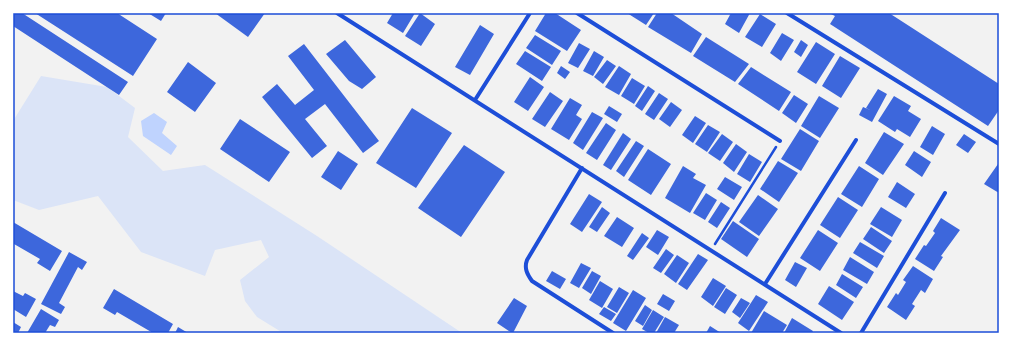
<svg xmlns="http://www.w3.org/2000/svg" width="1012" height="346" font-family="Montserrat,sans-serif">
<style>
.green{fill:#dbe4f7}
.water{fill:#bfd3fe}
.building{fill:#3d67dc}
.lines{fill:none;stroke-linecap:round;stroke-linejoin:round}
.path{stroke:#1d4ed8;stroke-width:2.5}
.minor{stroke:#1d4ed8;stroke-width:4}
.neatline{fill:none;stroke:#1d4ed8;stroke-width:1.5}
</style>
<rect width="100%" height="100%" fill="#f2f2f2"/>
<path class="green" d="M41 76 107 87 135 108 128 137 163 171 205 165 317 236 462 333H283L257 317 245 301 240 280 269 257 261 240 215 250 205 276 141 252 98 196 39 210 13 200V121Z"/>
<path class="water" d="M154 113 167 122 162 133 177 146 171 155 143 136 141 121Z"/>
<path class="building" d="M13 13H22L128 82 119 95 13 26Z
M35 13H117L157 39 133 76Z
M148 13H166L161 21Z
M215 13H265L248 37Z
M393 13H415L403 33 387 23Z
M420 13 435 24 421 46 405 36Z
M546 13H555L581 30 567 51 535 31Z
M627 13H654L646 25Z
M657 13H671L702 34 691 53 648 27Z
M731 13H750L739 33 725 24Z
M829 13H889L999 84V110L988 126 830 24 835 16Z
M760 14 776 24 762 47 745 37Z
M480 25 494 34 470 75 455 67Z
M782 33 794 40 781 61 770 53Z
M535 35 561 51 552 65 526 48Z
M706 37 749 64 735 82 693 56Z
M345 40 376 77 362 89 349 81 326 54Z
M801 40 808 45 801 57 794 52Z
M816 42 835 54 816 84 797 72Z
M579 43 590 49 578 68 568 63Z
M304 44 379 141 363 153 325 104 305 119 327 146 312 158 262 97 277 84 295 105 314 90 288 56Z
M525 51 551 67 542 81 516 64Z
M594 51 604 57 593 76 583 71Z
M840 56 860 68 841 98 822 86Z
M607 60 616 66 603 84 594 77Z
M188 62 216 83 195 112 167 92Z
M561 66 570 72 565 79 557 73Z
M619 66 631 74 619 95 605 87Z
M751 67 791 92 779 111 738 84Z
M530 77 544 87 528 111 514 102Z
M632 78 645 86 634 104 621 96Z
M648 86 655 91 642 111 635 106Z
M878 89 887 94 872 122 859 115 863 107 870 110 866 108Z
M550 92 563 101 545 127 532 119Z
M659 93 668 99 654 120 645 114Z
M794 95 808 104 796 123 782 113Z
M819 96 839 108 820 138 801 126Z
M894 96 911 106 908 111 921 119 910 137 897 129 895 132 878 121Z
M570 98 582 105 576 115 582 119 569 140 551 129Z
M671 102 682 110 670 127 659 119Z
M609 106 622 114 617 122 604 114Z
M412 108 452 133 416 188 376 163Z
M592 112 603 118 583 150 573 143Z
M695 116 706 123 693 143 682 135Z
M240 119 290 152 269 182 220 149Z
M606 123 616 130 597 160 586 153Z
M708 125 720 132 707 152 695 144Z
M932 126 945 134 933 155 920 147Z
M800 129 819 141 801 171 781 159Z
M884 132 904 144 883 175 865 163Z
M623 133 631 139 611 170 603 165Z
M722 134 733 142 720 161 708 153Z
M964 134 976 142 968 153 956 145Z
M636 141 644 146 624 177 616 171Z
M736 144 747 152 734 172 723 163Z
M464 145 505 172 461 237 418 208Z
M648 149 671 164 651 195 628 180Z
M338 151 358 164 341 190 321 177Z
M914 151 931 162 922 177 905 165Z
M749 154 762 162 750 182 737 174Z
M778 161 798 173 779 202 760 189Z
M998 164H999V193L984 184Z
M683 166 696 174 693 178 706 185 690 213 665 198Z
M859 166 879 179 862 207 841 194Z
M725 177 742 187 734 200 717 189Z
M897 182 915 194 906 208 888 197Z
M706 193 717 200 705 220 693 213Z
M589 194 602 202 582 232 570 224Z
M758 195 778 209 759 236 739 222Z
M838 197 858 210 840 238 820 225Z
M721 202 730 208 717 228 708 222Z
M602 207 610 213 597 232 589 227Z
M881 207 902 220 892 237 870 224Z
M617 217 634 228 622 247 604 236Z
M941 218 960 230 941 256 943 257 934 271 915 259 924 245 926 246 935 233 933 231Z
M733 221 759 239 747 257 721 239Z
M13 222 62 251 50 271 37 263 40 259 14 244 13 246Z
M871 227 892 241 884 253 863 239Z
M657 230 669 237 658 255 646 247Z
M818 230 838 243 820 271 800 258Z
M642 233 649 238 633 260 627 256Z
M860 242 884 256 877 268 853 253Z
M666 249 674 255 661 273 653 268Z
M69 252 87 262 82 270 78 267 59 303 65 307 61 314 41 304Z
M698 254 708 260 687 290 678 284Z
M677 255 689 263 676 283 664 274Z
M850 257 874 272 867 284 843 270Z
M795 262 807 268 796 287 785 280Z
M581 263 591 268 579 288 570 283Z
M913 266 933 279 925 293 921 290 912 304 915 306 906 320 887 307 896 293 898 295 906 282 903 280Z
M552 271 566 279 560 289 546 281Z
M592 271 601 276 591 294 582 288Z
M842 274 863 287 856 298 836 285Z
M713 278 726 286 713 306 701 297Z
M600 281 613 289 602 308 589 300Z
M829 286 854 302 842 320 818 304Z
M619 287 629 293 617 313 607 307Z
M726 288 737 295 725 314 714 307Z
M114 289 173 324 168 333H153L117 312 115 315 103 308Z
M633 290 646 298 626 331 613 323Z
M13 291 23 296 25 293 36 299 26 317 13 309Z
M663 294 675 301 669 311 657 304Z
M756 295 768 302 749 331 738 323Z
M514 298 527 306 513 333H512L497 323Z
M741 298 750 303 740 318 732 312Z
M645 305 652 310 643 326 635 321Z
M604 307 616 314 611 321 599 314Z
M41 309 59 320 55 327 50 325 45 333H27Z
M653 310 664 317 654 333H649L642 329Z
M764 311 787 325 782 333H751Z
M665 317 679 325 674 333H656Z
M792 318 813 331 812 333H784Z
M13 322 21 327 18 333H13Z
M710 326 721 333H706Z
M178 327 188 333H175Z"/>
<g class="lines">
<path class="path" d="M715 244 776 147"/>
<path class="minor" d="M337 13 841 333
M577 13 780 141
M787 13 999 144
M475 100 530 13
M582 168 527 260C524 268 527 274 532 281L613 333
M765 284 856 140
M861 333 945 193"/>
</g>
<rect width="1012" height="346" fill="none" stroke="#ffffff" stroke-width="28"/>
<rect x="14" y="14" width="984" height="318" class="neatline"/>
</svg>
